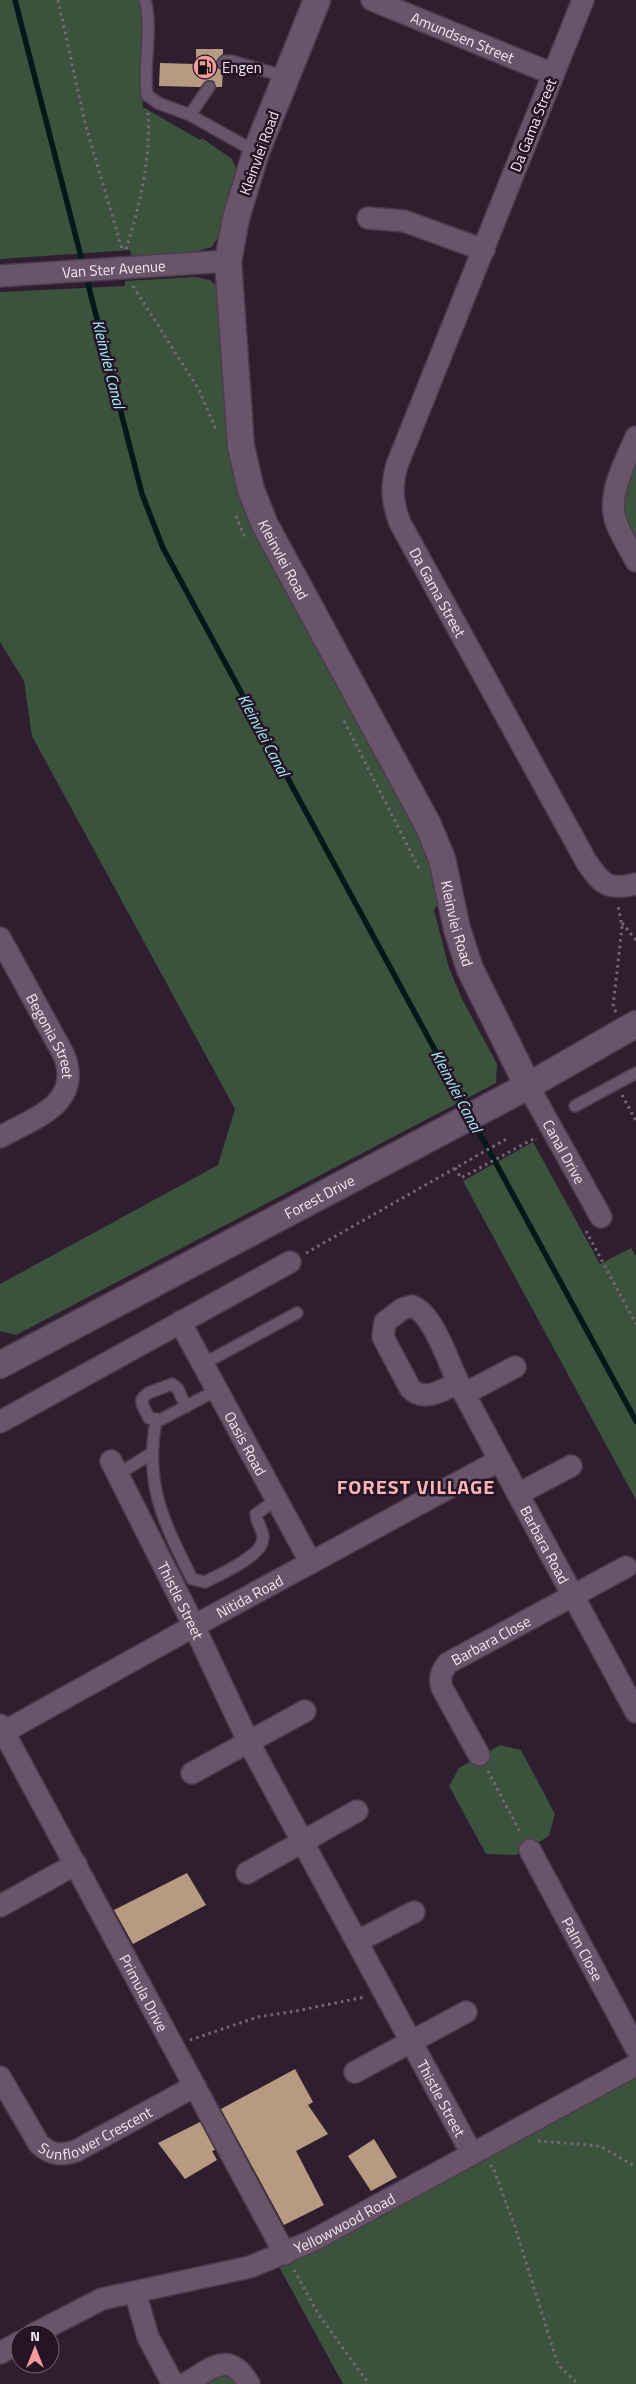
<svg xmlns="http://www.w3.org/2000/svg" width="636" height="2384" font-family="'Titillium Web',sans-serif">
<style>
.green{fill:#3b533d}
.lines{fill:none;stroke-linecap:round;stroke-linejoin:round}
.stream{stroke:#02191a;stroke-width:5.5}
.building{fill:#b69b81}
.service-casing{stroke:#4b3c4d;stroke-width:14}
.minor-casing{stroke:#4b3c4d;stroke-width:24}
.tertiary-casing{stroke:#4b3c4d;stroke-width:29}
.path{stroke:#776777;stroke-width:3;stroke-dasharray:2.5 4;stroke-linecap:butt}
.service{stroke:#69546a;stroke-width:11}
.minor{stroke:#69546a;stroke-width:21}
.tertiary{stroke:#69546a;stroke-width:26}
.labels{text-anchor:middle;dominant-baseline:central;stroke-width:5;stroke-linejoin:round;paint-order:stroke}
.street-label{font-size:15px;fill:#f3e6f3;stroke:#251326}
.poi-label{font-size:15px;fill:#f3e6f3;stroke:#251326;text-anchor:start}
.water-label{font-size:16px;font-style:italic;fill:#9ff1f4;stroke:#251326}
.district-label{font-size:20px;font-weight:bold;letter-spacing:1px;fill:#f9b5b4;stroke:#251326}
</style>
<rect width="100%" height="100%" fill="#2f1d30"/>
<path class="green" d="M0 0H143L145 10 141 67 143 107 200 140 202 138 232 159 237 170 220 234 212 247 194 252 132 257 130 250 0 259Z
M195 277 210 280 218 287 228 428 427 853 440 902 434 910 449 968 462 999 497 1064 496 1083 16 1335 0 1331V1284L218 1165 235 1109 32 736 24 681 0 642V292L125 286V281Z
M636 456V544L624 522V488Z
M533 1142 600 1264 631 1248 636 1256V1500L463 1181Z
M500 1745 521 1750 555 1814 549 1836 516 1855 486 1854 449 1786 459 1768Z
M636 2074V2384H343L278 2265Z
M225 2375 233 2377 242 2384H201L209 2377Z"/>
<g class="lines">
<path class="stream" d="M15 0 142 494 163 548 468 1111
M473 1121 636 1421"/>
</g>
<path class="building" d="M196 49H223V54L216 62 217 68 223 70 222 87H216L214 81 209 80 200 87 159 86 160 63 196 64Z
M187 1873 206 1905 133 1944 114 1910Z
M295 2069 313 2102 308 2105 328 2134 296 2151 324 2205 284 2225 221 2109Z
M200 2122 215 2150 212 2151 217 2160 185 2179 158 2143Z
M374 2139 397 2177 371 2191 348 2156Z"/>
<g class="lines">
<g class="service-casing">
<path id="service" d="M145 0C153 31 143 63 147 95L158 103 190 115 256 152
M223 63 225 61H231L287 77
M190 115 209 87
M575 1106 636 1073
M203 1364 297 1313
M186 1407 178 1389 172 1384 148 1393 142 1399V1404L149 1418 160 1420 217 1390
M156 1421C144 1486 164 1522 192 1579L205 1582C219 1575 262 1556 263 1539 264 1530 256 1523 256 1514L276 1500
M117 1475 152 1453"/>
</g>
<g class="minor-casing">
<g id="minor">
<path id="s1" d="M372 0 553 74"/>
<path id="s2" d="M583 0 397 465C391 486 392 503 400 523L586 861C601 884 608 891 636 884"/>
<path d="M368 218 404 221 484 250"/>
<path id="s3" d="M0 276 228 261"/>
<path d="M636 437C626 461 608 491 615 519 619 533 629 547 636 561"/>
<path id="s4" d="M0 938 64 1055C83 1104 34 1118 0 1137"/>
<path id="s5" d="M528 1086 601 1217"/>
<path id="s6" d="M180 1322 311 1563"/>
<path id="s7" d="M458 1383C442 1390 424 1403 410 1388L383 1337 385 1322 402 1309 412 1306C434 1314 449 1365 460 1386 518 1495 577 1603 636 1712"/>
<path d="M464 1394 515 1367"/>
<path d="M0 1422 290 1262"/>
<path id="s8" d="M111 1461 194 1626 249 1743 472 2154"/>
<path d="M518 1494 571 1466"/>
<path id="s9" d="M0 1725 285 2254"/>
<path id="s10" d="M0 1734 194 1626 500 1460"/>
<path id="s11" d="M479 1755 442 1688C439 1678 441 1672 448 1663L626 1567"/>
<path d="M192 1773 305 1711"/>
<path id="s12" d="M530 1850 636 2048"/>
<path d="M247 1873 357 1811"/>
<path d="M0 1906 76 1864"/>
<path d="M358 1941 414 1912"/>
<path d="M355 2072 466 2012"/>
<path id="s13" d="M0 2077 39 2144C51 2155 61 2156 76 2151L195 2086"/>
<path d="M135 2292 148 2337 173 2384"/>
<path id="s14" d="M34 2334 102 2299 250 2267 312 2241 636 2065"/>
<path d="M0 2353 20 2342"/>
<path d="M185 2384C211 2369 229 2349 249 2384"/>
</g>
</g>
<g class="tertiary-casing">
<g id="tertiary">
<path id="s15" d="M317 0 256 152 236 218 228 261 241 447 251 490 265 525 428 825 442 859 457 929 470 969 528 1086"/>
<path id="s16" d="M0 1365 528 1086 636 1024"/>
</g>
</g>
<path class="path" d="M58 0 85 123 122 249
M126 249C140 206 151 158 148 113
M133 286 199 390 217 432
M236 516 245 538
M344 721 421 872
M622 923 636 940
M616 1012 613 1007 622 927 618 905
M622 1095 636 1121
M455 1168 461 1178 535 1138 536 1140
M586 1231 636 1324
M306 1253 508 1138
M488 1771 521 1834
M190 2040 258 2017 296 2011 365 1997
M538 2141 600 2146 636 2167
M490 2165 493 2167 515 2227 558 2365 578 2384
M294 2270 319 2315 369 2384"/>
<use href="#service" class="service"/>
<use href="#minor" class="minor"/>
<use href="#tertiary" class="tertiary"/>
</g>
<defs>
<g id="fuel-disc" transform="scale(1.25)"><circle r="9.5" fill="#f59b9a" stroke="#251326"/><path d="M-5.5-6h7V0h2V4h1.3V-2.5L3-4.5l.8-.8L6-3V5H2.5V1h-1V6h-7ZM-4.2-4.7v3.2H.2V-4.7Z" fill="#111"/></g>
</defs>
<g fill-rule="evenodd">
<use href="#fuel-disc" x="205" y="67"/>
</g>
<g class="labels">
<g class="street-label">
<text stroke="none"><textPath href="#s1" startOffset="98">Amundsen Street</textPath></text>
<text transform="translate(533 125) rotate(-68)">Da Gama Street</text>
<text transform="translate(259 153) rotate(-70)">Kleinvlei Road</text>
<text stroke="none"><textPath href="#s3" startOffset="114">Van Ster Avenue</textPath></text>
<text stroke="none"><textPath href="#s15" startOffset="584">Kleinvlei Road</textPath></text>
<text stroke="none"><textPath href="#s2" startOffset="639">Da Gama Street</textPath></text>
<text stroke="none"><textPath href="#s15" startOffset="989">Kleinvlei Road</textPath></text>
<text stroke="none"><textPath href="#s4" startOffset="111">Begonia Street</textPath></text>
<text stroke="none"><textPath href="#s5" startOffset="75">Canal Drive</textPath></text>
<text stroke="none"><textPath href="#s16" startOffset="361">Forest Drive</textPath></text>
<text stroke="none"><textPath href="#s6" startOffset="138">Oasis Road</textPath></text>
<text stroke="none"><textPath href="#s7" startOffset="432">Barbara Road</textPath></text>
<text stroke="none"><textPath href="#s10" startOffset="285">Nitida Road</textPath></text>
<text stroke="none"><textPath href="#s8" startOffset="156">Thistle Street</textPath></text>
<text stroke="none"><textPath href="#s11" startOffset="152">Barbara Close</textPath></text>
<text stroke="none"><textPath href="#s12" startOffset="112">Palm Close</textPath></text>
<text stroke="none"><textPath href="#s9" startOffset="304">Primula Drive</textPath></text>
<text stroke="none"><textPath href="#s8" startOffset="718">Thistle Street</textPath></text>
<text stroke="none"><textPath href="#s13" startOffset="141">Sunflower Crescent</textPath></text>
<text stroke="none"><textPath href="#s14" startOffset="332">Yellowwood Road</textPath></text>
</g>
<g class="poi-label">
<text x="222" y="67">Engen</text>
</g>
<g class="water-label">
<text transform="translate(109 364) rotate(76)">Kleinvlei Canal</text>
<text transform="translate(264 735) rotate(62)">Kleinvlei Canal</text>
<text transform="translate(457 1091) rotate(62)">Kleinvlei Canal</text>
</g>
<g class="district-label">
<text x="416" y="1486">FOREST VILLAGE</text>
</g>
</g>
<g transform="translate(35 2349)"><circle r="24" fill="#251326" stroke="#776778"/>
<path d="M0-4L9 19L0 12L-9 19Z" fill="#f59b9a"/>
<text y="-8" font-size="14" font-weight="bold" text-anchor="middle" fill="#f3e6f3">N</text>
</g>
</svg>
